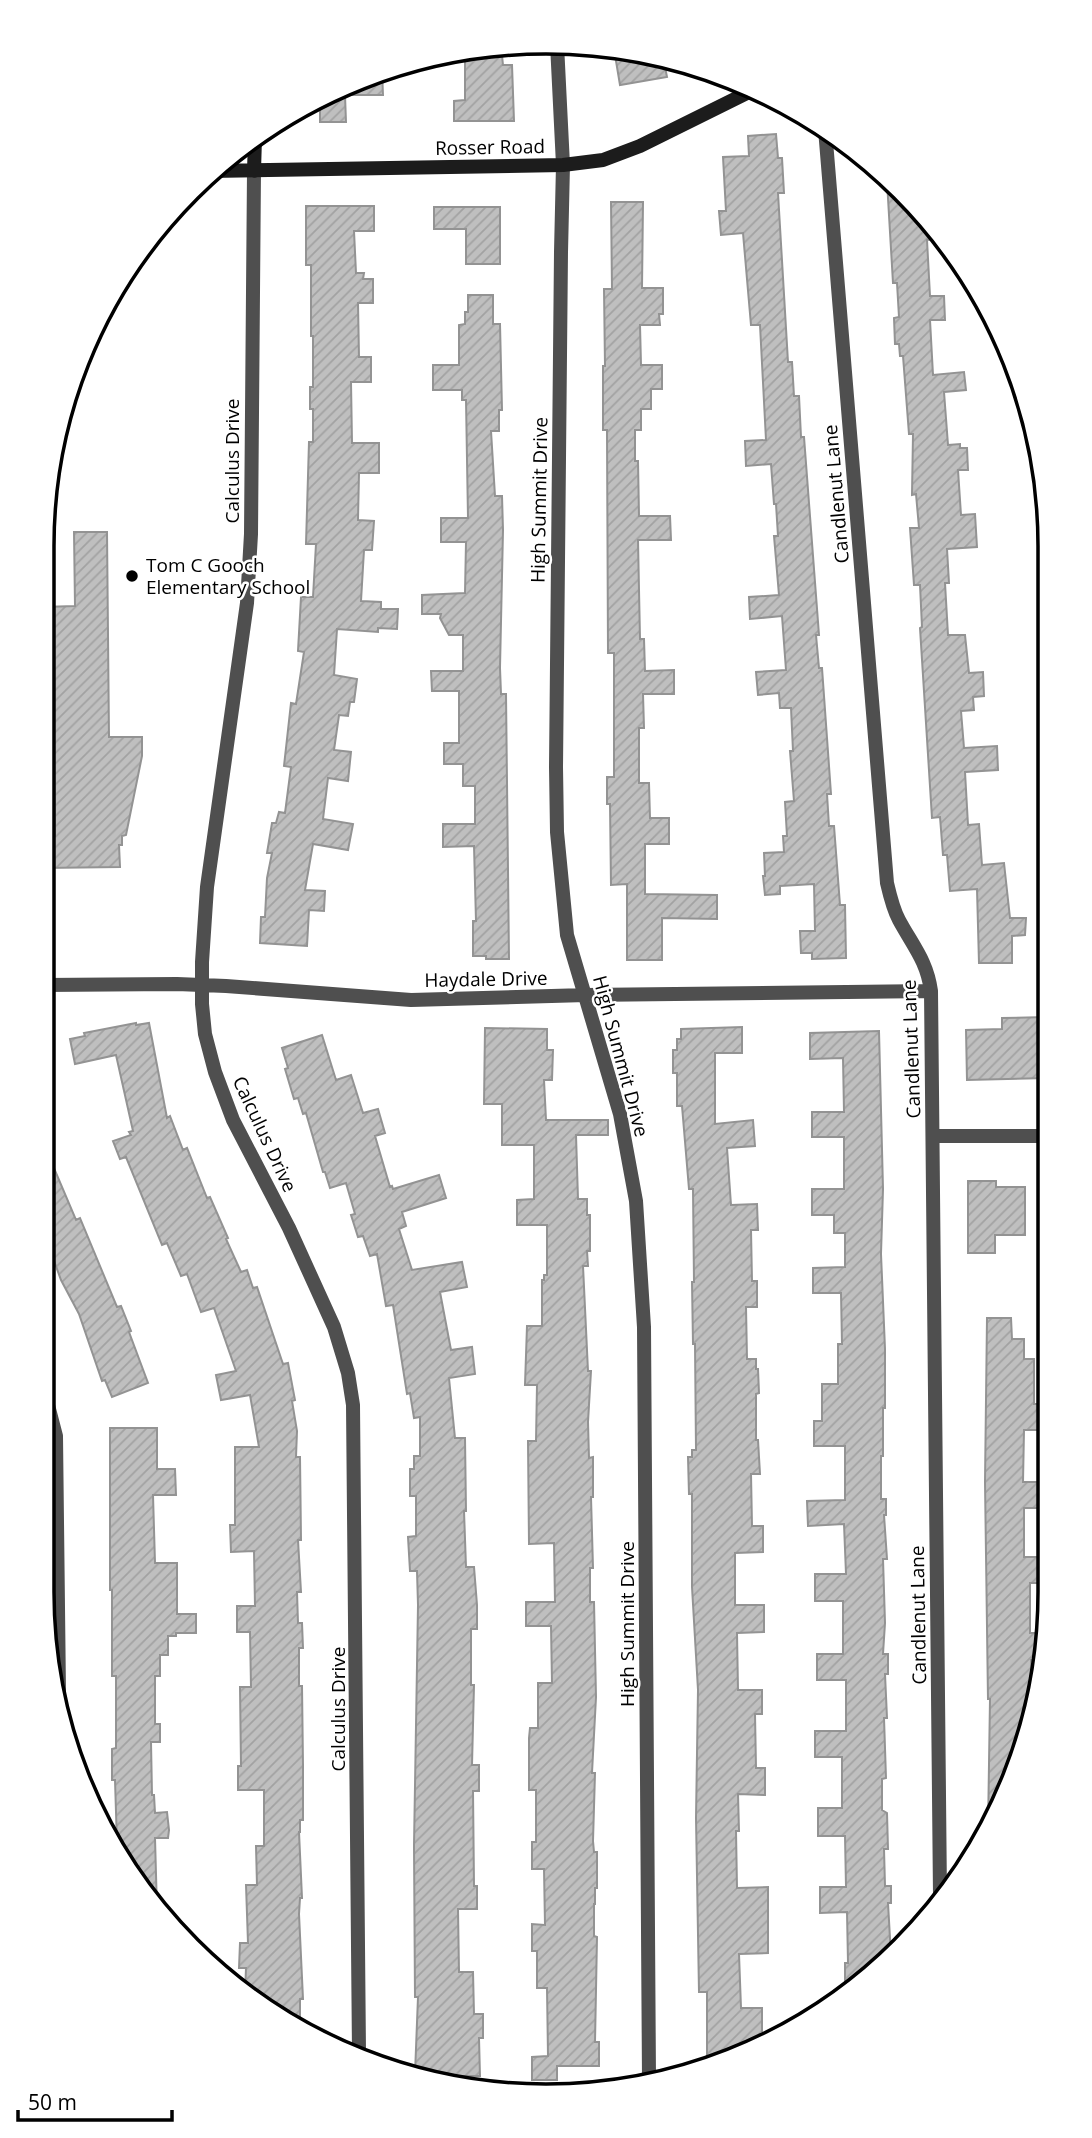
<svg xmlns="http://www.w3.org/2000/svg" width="1092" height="2138" font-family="'Open Sans',sans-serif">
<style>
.building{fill:url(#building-hatch);stroke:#939393;stroke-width:2}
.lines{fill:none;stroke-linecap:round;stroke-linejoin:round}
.street{stroke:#4f4f4f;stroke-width:14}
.secondary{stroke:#1c1c1c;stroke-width:14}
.poi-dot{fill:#000;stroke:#fff;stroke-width:2.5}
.labels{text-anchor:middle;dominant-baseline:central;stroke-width:5;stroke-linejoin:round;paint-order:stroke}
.street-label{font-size:19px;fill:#000;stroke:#fff}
.poi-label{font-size:19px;fill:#000;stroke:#fff;text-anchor:start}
.rim{fill:none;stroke:#000;stroke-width:3.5}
</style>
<defs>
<pattern id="building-hatch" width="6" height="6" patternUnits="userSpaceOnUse" patternTransform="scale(1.75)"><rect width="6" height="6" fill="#bfbfbf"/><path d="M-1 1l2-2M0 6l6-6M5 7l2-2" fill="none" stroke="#a2a2a2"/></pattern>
</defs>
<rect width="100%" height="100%" fill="#fff"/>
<path class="building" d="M480 46H501L503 65H512L514 121H454V101L465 100V50Z
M614 49 663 57 667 77 620 85Z
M382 70 383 95H345L346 122H320V98Z
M776 134 778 158H782L784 193H778L788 362H792L794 396H799L801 437H804L819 635H816L819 668H822L831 794H827L829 826H834L840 905H845L846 958 812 959V953H801L800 931H815L814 884 780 886V894L765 895 763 876H765L764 853 784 852 783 836H787L785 802 794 801 790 751H793L791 708H780L779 693 758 695 756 672 786 670 782 616 750 619 749 597 779 595 774 536H778L776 504H774L771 464 746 466 745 441 766 440 760 325H751L743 233 721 235 719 211H726L723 157 749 156 748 136Z
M887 181 945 238 927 240 930 296H944L945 320H930L933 375 964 372 966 390 944 392 948 445 960 444V448H967L968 470H958L961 515 975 514 977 547 947 549 949 583H945L948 635H965L969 673 983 672 984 696 973 697 974 710 961 711 964 748 997 746 998 770 965 772 968 825 979 824 982 865 1004 863 1010 918H1026L1025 935 1012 936V963H979L977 889 950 891 947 855H943L940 817 932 818 920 628 922 627 920 585H914L910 528H919L916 494 912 495 913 434H909L903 356H900L899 344H895L894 318 899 317 897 283H893Z
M611 202H643L642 288H663V314H659L660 325H640L641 365H662V389H651V409H641V430H635V461H638L639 516H670L671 540H638L640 639H644L645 671 674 670V694H643L644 728H639V783H649L650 818H669V844H645V894L717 895V919L662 918V960H627V884L611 885 610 804H607V777H614V653H608L607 430H603V366H605L604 289H612Z
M306 206H374V231H354L356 273H364L363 279H373V303H358L359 357H371V382H351L352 443H379V473H359L358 520 374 521 372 550H364L361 601 381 602V609H398L397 629 378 628V632L337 629 334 675 357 679 354 702H350L348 716 339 715 334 750 351 752 348 781 328 778 323 819 353 824 348 850 313 844 305 890 325 891 324 911 309 910 307 946 260 943 261 917H265L267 878 272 853H267L272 823H276L279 812 285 813 291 767 284 766 291 703 296 704 304 652 298 651 301 597H313L316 544H306L309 442H313V409H310V387H313V336H311V265H306Z
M434 207H500V264H466V229H434Z
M468 295H493V324H500L502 410H499V431H491L495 496H502L503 530 500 668 501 694H506L509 959H486V956H473V921H476L474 846 443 847V824H475V786H463V764H444V743H459V691H432L431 671H463V635H449L440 618 441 614H422V595L465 593 466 542H441V518H468L466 400H462V390H433V365H459V325L465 324V312H468Z
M74 532H107L109 737H142V756L126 835 122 836V845H119L120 867 43 868V836H55L53 639H43V607L75 606Z
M1047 1017V1078L967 1080 966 1030 1002 1029V1018Z
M136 1023V1025L149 1023 167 1118 170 1116 183 1150 187 1148 207 1198 210 1197 228 1238 226 1239 241 1272 247 1270 253 1288 257 1287 283 1364 288 1363 295 1400 292 1401 297 1431 296 1457H300L301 1540H298L301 1592H297L298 1623H302L303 1648H299V1686H302L303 1765V1820H300V1832H299L302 1898H300L299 1914 303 1999H300V2031L294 2028 245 1994 246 1968H239L240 1943H248L246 1885H257L256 1846H264V1790H238V1766H241L240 1687H251L250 1632H237V1606H255L254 1551 231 1552 230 1525H235V1447H259L250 1395 221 1400 216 1375 236 1371 214 1308 201 1312 187 1274 181 1276 167 1243 162 1245 126 1157 120 1159 113 1141 131 1135 129 1132 133 1131 116 1055 75 1064 70 1039 85 1036 84 1033Z
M742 1027V1053H715V1124L753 1120 755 1146 727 1148 731 1205 757 1204 758 1230H751L752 1281H757V1307H746L747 1359H756V1369H758L759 1393 756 1394V1440H758L760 1474H751L752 1526H763V1552L735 1553V1605H764V1632L737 1633 738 1690H762V1714H755L756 1768H765V1795L738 1794 739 1831H736L737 1888 768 1887V1953L739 1954 741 2008H762V2046L707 2063V1992H699L696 1818 698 1690 692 1587V1494H689L688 1457H692V1450H696L695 1344H693L692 1282H694L693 1189H689L682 1106H677V1073H673V1050H677V1039H681V1029Z
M485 1028 547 1029V1050H553L552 1080H544L546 1120H608V1135H576L578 1199H587V1215H590V1251H587L588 1266H583L588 1371H591L588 1422 589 1458 593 1457V1497H591L593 1568H590V1602H594L596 1697 592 1773H595L593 1841 594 1852H597V1888H595V1904H594V1936L597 1937 595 2042H599V2066H557V2080H532V2057L548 2056 547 1988H537V1951H532V1924L545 1925 544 1869H532V1842H536V1790H529V1738L530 1728H538V1683H552L551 1626H526V1602H555L554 1543 529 1544 528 1441H536L537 1385H525L527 1326H542V1280H544V1275H547V1225H517V1200L534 1199V1145H502V1104H484Z
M879 1031 883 1189 881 1254 885 1349V1408H883V1456H881V1499H886V1515H884L887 1559H883L885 1623 883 1654H888V1674H885L887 1718H884L886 1778 882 1779V1810L887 1813 888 1849H884L885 1886H891V1903H888L891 1956 845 1989V1963H848L847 1912 820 1913V1887H846L845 1836H818V1808H842V1757H815V1731H846V1680H817V1654H843V1601H815V1574H846L844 1524 808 1526 807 1501 845 1500V1446H814V1421H822V1384H838V1344H842L841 1293H813V1268L845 1267V1233H834V1215H812V1189H844V1137H812V1112H844L843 1058 810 1059V1033Z
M322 1035 336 1080 351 1075 363 1113 378 1109 385 1133 375 1136 390 1187 392 1186 393 1189 439 1175 446 1198 402 1212 406 1226 399 1229 412 1270 462 1262 467 1287 440 1292 451 1350 472 1347 475 1374 449 1378 455 1438H465L466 1511H464L466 1567H474L477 1605V1629H471V1685H474L472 1765H479V1791H473L474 1886H477V1909H458L459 1972H473L474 2014H483V2038H479L480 2076H450V2086L415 2074 418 1997H415L414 1846 418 1605 417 1571H410L408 1537 416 1536V1496H410V1469H414V1456H420V1417L414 1418 410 1393 407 1394 393 1305 386 1306 377 1254 370 1256 363 1236 358 1237 351 1215 355 1214 346 1183 330 1188 325 1172H323L306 1113 303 1114 298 1098 294 1099 285 1069 288 1068 282 1048Z
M42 1140 76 1220 80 1218 117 1307 121 1306 131 1331 129 1332 148 1383 112 1397 105 1380 102 1381 79 1314 61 1280 42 1228Z
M968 1181H996V1187H1025V1235H995V1253H968Z
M987 1318H1011L1012 1339H1024V1359H1034V1404H1048V1430H1024L1023 1482H1049V1508H1024V1557H1049V1583H1030V1633H1048L1043 1660H1031V1710H1035L1033 1722 998 1815 988 1829 990 1699H988L985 1482Z
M110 1428H157V1469H175L176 1495H153L155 1563H177V1614H196V1633H176V1636H168V1655H160V1676H155V1724H160V1742H151L152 1795H154L155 1813 167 1812 169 1830 168 1838H155L157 1910 146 1899 117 1844 115 1780H112V1749L116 1748V1676H112V1590H110Z"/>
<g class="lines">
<path class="street" d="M557 44 563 165 561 252 556 767 557 832 567 935 620 1114 636 1201 644 1327 649 2080
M825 129 887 883C890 896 893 909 899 920 913 946 927 961 931 991L940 1896
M254 171 251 534 247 603 207 887 202 962V1004L205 1034 215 1072 233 1120 289 1228 334 1327 348 1373 353 1405 359 2053
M43 985 177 984 226 986 411 1000 586 995 931 991
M934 1136H1048
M42 1382 56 1436 59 1693"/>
<path class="secondary" d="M210 171 563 165 603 160 640 146 755 89
M254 171 255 138"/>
</g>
<circle class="poi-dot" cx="132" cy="576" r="7"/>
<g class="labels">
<g class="street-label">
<text transform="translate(490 147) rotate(-1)">Rosser Road</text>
<text transform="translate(232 461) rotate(-90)">Calculus Drive</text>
<text transform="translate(836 494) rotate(-95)">Candlenut Lane</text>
<text transform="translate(539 500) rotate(-89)">High Summit Drive</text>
<text transform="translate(486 979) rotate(-1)">Haydale Drive</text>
<text transform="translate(911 1049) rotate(-92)">Candlenut Lane</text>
<text transform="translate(621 1056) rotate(75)">High Summit Drive</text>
<text transform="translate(265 1134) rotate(65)">Calculus Drive</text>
<text transform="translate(918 1615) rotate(-91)">Candlenut Lane</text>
<text transform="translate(627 1624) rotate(-90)">High Summit Drive</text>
<text transform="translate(338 1709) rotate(-90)">Calculus Drive</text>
</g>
<g class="poi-label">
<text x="146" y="565">Tom C Gooch<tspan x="146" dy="22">Elementary School</tspan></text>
</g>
</g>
<path d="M0 0H1092V2138H0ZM546 54H546A492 492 0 0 1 1038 546V1592A492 492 0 0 1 546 2084H546A492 492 0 0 1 54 1592V546A492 492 0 0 1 546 54Z" fill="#fff" fill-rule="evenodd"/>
<path class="rim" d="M546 54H546A492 492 0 0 1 1038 546V1592A492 492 0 0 1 546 2084H546A492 492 0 0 1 54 1592V546A492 492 0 0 1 546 54Z"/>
<path d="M18 2110v10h154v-10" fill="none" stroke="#000000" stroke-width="3.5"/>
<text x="28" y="2110" font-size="21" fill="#000000" stroke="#ffffff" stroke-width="5" paint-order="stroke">50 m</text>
</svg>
